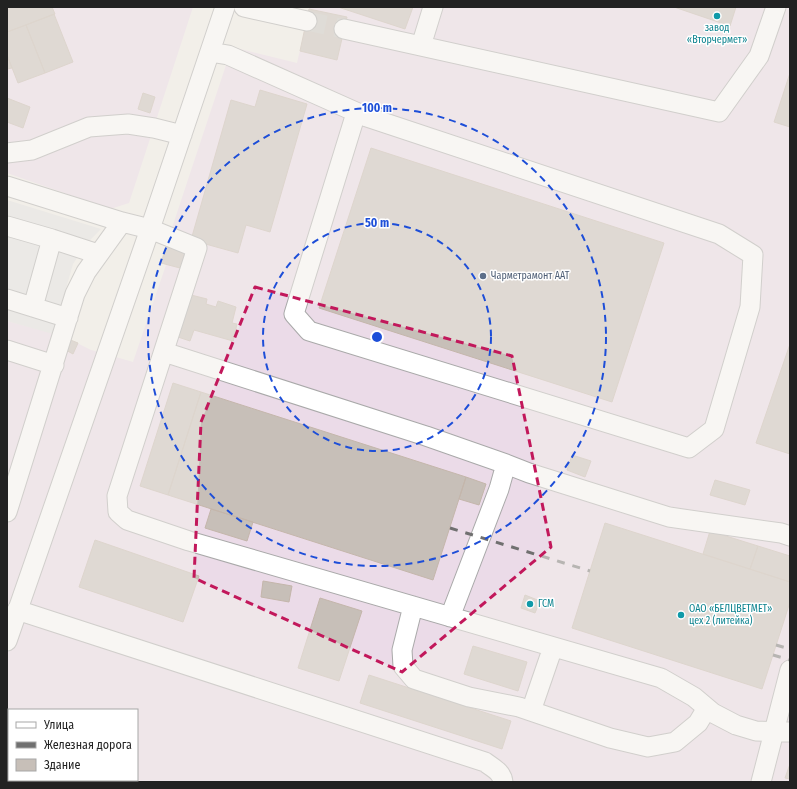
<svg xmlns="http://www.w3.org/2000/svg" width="797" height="789" font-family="'Fira Sans Condensed',sans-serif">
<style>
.industrial{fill:#ebdbe8;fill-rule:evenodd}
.parking{fill:#e2e2e2}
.building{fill:#c7bfb8;stroke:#c4b6ab}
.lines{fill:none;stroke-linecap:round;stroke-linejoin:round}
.minor-tunnel{stroke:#c8c6c1;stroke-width:19;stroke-dasharray:19 10;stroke-linecap:butt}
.minor-casing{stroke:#a9a9a9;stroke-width:21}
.minor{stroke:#fff;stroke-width:19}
.rail{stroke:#707070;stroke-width:3;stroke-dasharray:8 8;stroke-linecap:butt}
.marked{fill:none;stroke:#c2185b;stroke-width:3;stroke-dasharray:8 5;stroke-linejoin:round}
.ring{fill:none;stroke:#1d4ed8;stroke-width:2;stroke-dasharray:7 5}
.culture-dot{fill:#0f9aa8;stroke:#fff;stroke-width:1.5}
.service-dot{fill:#5c6f8a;stroke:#fff;stroke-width:1.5}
.labels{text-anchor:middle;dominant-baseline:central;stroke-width:3;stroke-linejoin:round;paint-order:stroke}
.culture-label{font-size:10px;fill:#0d838f;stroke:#fff;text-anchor:start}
.service-label{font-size:10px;fill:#4e5e75;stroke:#fff;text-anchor:start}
.centre{fill:#1d4ed8;stroke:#fff;stroke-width:2}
.ring-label{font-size:12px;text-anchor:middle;font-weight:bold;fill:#1d4ed8;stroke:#fff;stroke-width:3;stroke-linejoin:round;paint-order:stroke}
</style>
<rect width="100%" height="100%" fill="#f2efe9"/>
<path class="industrial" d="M7 7H193L129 203 110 209 7 173Z
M310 7H790V782H7V321L63 336 91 350 133 362 166 265 167 243 232 47 297 63ZM9 710H137V780H9Z"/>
<path class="parking" d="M7 200 101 229 87 243 73 264 53 334 7 321Z
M9 763V780H44L43 782H7V769Z"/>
<path class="building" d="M7 7H52L55 14 7 32Z
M338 7H413L405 29Z
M674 7H736L730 26Z
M309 9 347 17 337 60 300 51Z
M54 14 73 62 45 73 26 25Z
M26 25 45 73 18 83 7 55V32Z
M7 55 12 68 7 69Z
M790 73V127L774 122Z
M260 90 307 104 270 232 246 225 238 253 191 240 231 100 255 107Z
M143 93 155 97 150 113 138 109Z
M7 98 30 107 23 128 7 122Z
M371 148 664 243 612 402 319 308Z
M167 243 186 249 180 268 161 263Z
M191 295 207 299 206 304 216 307 218 301 236 307 232 323 237 324 233 341 194 330 190 341 178 337Z
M68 339 78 343 73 354 64 349Z
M790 344V454L756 443Z
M173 383 201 392 168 495 140 486Z
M201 392 466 477 433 580 168 495Z
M572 455 591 461 585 477 567 470Z
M466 477 486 484 479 505 459 499Z
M715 480 750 490 745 505 710 495Z
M211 509 253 522 247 541 205 528Z
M605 523 790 582V602L762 689 572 628Z
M710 531 758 546 750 569 703 554Z
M95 540 199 576 183 622 79 587Z
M758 546 790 556V582L750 569Z
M263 581 292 586 289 602 261 597Z
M525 595 540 601 535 613 521 608Z
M320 598 362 611 339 681 298 668Z
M473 646 527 662 518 691 464 674Z
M369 675 511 721 502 749 360 703Z
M790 764V779L785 778Z
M62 780H134L140 782H61Z"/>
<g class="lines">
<path class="minor-tunnel" d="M307 21 344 29"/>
<g class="minor-casing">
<path id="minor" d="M244 7 307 21
M344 29 719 112 759 56 776 7
M421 46 433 7
M210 52 228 55 367 117 719 234 753 255 750 307 714 429 689 448 309 331 294 314 356 113
M7 153 32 150 89 127 128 124 154 128 182 135
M7 186 122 222 150 229 225 7
M7 226 52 239 98 254
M7 299 68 318
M33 307 52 239
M7 350 54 365
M164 352 426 436 506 464
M7 512 75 294 86 272 122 222
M413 606 402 650 403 666 414 679 469 697 519 707 610 738 648 747 675 742 698 723 707 708
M17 610 485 762C493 768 502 772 503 782
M450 617 499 489 506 464 529 473 669 517 781 533 790 536
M7 641 150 229 197 248 117 496 118 512 127 520 189 541 661 678 694 697 713 713 736 725 756 731 790 732
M531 711 553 647
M761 782 790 670"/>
</g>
<use href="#minor" class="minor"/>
<path class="rail" d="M450 528 590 571
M776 645 790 649
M773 655 790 660"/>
</g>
<path d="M0 0H797V789H0ZM255 287 512 356 551 547 402 672 194 578 201 422Z" fill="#f2efe9" fill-opacity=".55" fill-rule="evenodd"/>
<path class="marked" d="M255 287 512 356 551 547 402 672 194 578 201 422Z"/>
<g class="ring">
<circle cx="377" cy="337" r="114"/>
<circle cx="377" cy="337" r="229"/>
</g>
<g class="culture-dot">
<circle cx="717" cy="16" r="4"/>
<circle cx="530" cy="604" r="4"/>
<circle cx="681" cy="615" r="4"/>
</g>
<circle class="service-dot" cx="483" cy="276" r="4"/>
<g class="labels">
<g class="culture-label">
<text x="717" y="28" text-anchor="middle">завод<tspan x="717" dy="12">«Вторчермет»</tspan></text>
<text x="538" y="604">ГСМ</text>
<text x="689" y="609">ОАО «БЕЛЦВЕТМЕТ»<tspan x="689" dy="12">цех 2 (литейка)</tspan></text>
</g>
<g class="service-label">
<text x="491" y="276">Чарметрамонт ААТ</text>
</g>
</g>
<circle cx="377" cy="337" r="6" class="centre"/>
<g class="ring-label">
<text x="377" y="112">100 m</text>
<text x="377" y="227">50 m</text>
</g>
<rect width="797" height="789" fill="none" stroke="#222222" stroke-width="16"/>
<rect x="8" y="709" width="130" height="72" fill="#ffffff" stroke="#a7a7a7"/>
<rect x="16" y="722" width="20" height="6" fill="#ffffff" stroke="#a7a7a7"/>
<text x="44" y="729" font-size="12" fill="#222222">Улица</text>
<rect x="16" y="742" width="20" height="6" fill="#707070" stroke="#a7a7a7"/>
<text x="44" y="749" font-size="12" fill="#222222">Железная дорога</text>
<rect x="16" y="759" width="20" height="12" fill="#c7bfb8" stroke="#a7a7a7"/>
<text x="44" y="769" font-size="12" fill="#222222">Здание</text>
</svg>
